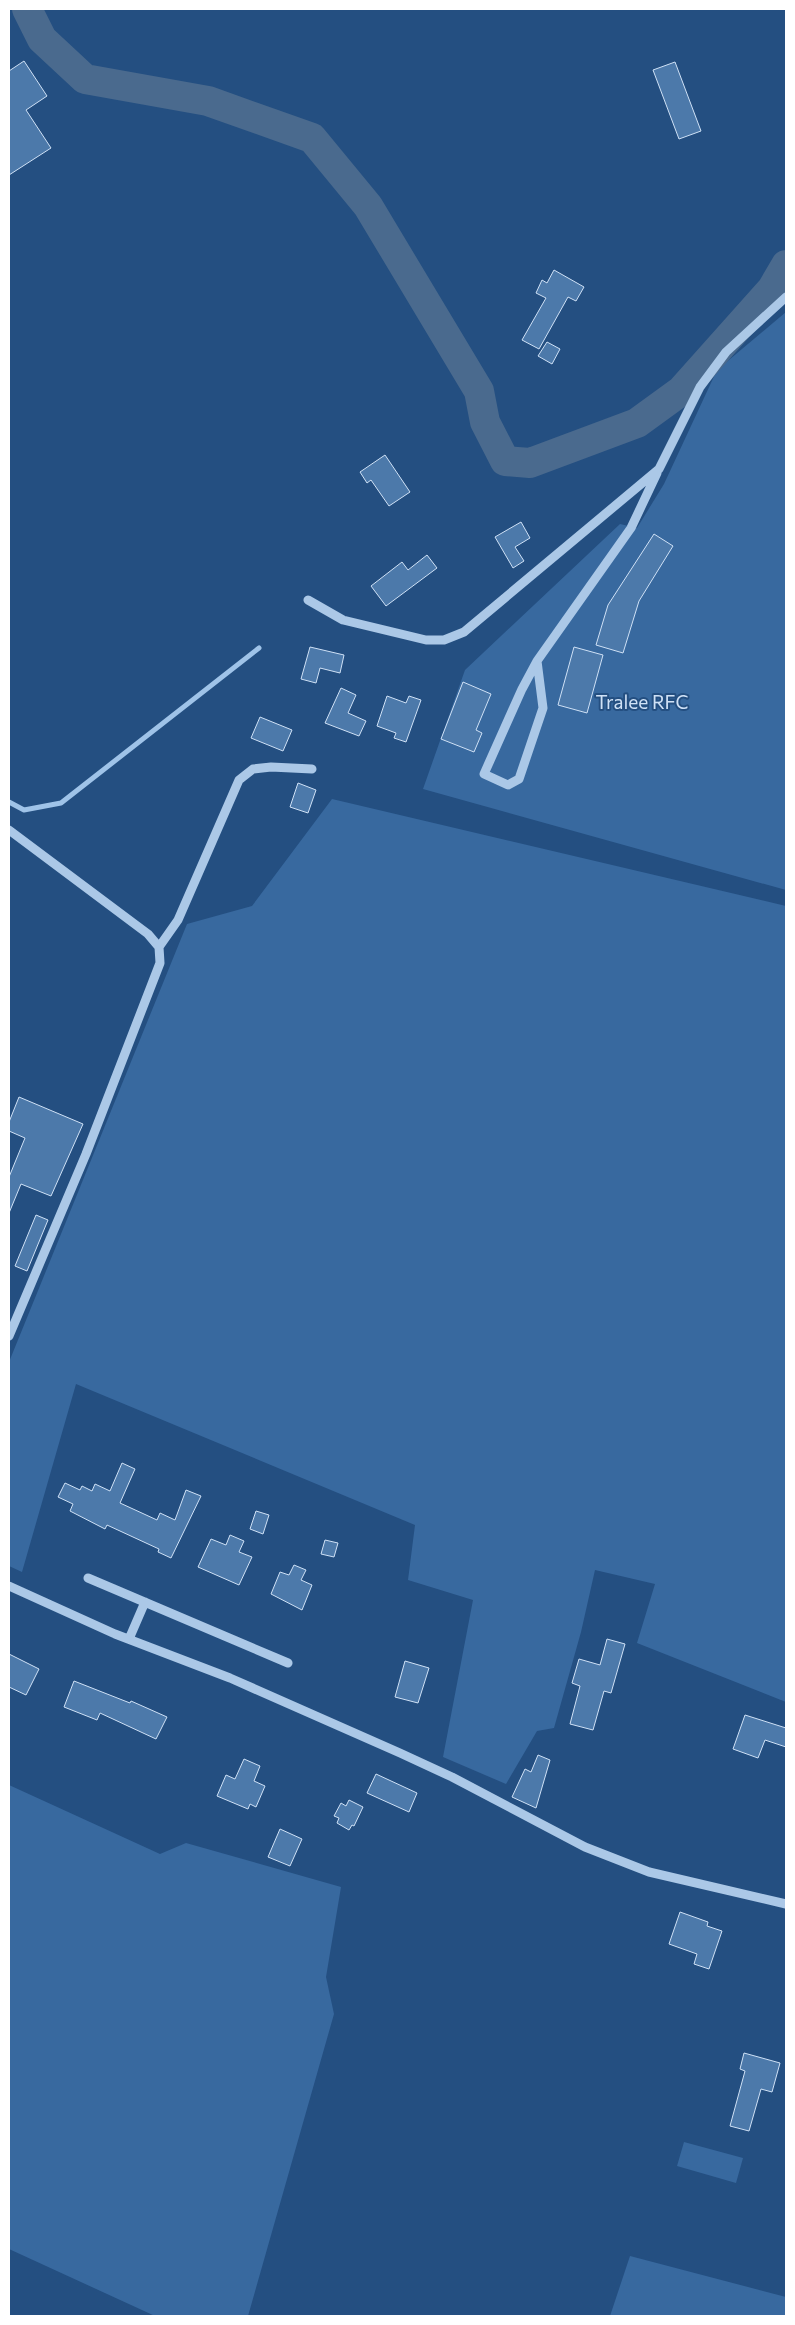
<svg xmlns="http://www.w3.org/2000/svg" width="795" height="2325" font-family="Commissioner,sans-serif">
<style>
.green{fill:#38699f}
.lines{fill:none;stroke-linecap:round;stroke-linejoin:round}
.stream{stroke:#9fc3e8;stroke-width:5}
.river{stroke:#4a6a8e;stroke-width:30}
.building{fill:#4c79aa;stroke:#cfe1f6}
.minor{stroke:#abc8e7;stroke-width:9}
.labels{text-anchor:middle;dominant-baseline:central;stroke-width:4;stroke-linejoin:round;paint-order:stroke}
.park-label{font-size:19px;fill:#cfe1f6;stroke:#244f81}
</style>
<rect width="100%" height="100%" fill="#244f81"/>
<path class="green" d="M786 312V890L423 789 465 670 620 524 637 528 664 484 717 370Z
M332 799 786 906V1702L637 1643 655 1584 595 1570 581 1632 554 1728 537 1731 506 1784 443 1757 473 1600 408 1580 415 1525 76 1384 22 1572 9 1566V1362L187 924 252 906Z
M9 1785 160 1854 186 1843 341 1887 326 1977 334 2014 248 2316H155L9 2249Z
M684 2142 743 2158 736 2183 677 2166Z
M630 2256 786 2297V2316H610Z"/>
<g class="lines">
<path class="stream" d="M9 802 24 810 61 803 259 648"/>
<path class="river" d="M27 9 42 39 85 79 208 101 312 138 368 206 479 391 485 422 505 461 530 463 637 423 681 391 772 289 786 265"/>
</g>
<path class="building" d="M24 61 47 96 26 110 51 148 9 175V71Z
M675 62 701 131 679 139 653 70Z
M554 270 584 287 576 301 568 297 539 349 522 340 546 298 536 293 542 280 547 283Z
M547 342 560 349 552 364 538 356Z
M385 455 410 492 389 506 371 480 367 483 360 472Z
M521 522 530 538 515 547 524 561 513 568 495 537Z
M654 534 673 546 639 601 623 653 596 645 608 605Z
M427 555 437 568 386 606 371 586 402 562 408 570Z
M310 647 344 655 340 673 320 668 316 683 301 679Z
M574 647 603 655 587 713 558 705Z
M463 682 491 694 476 730 482 733 474 752 441 739Z
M341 688 356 695 348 713 366 721 359 736 325 723Z
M387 696 406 703 409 696 421 700 406 742 394 738 396 733 377 726Z
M260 717 292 730 283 751 251 738Z
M298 783 316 790 308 813 290 807Z
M19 1097 83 1124 51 1196 21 1184 9 1213V1177L25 1138 9 1131V1122Z
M36 1215 48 1220 27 1271 15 1266Z
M122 1463 135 1469 120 1503 157 1520 160 1513 175 1520 186 1490 201 1496 171 1558 158 1552 159 1549 107 1525 105 1529 70 1511 73 1504 58 1497 65 1483 80 1490 82 1486 92 1491 95 1484 110 1491Z
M256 1511 269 1515 263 1534 250 1529Z
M230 1535 244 1541 239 1552 252 1557 239 1585 198 1567 211 1539 226 1545Z
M325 1540 338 1543 334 1557 321 1554Z
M294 1565 306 1570 301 1580 312 1585 302 1610 271 1594 280 1572 289 1575Z
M607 1639 625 1644 611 1693 604 1691 593 1730 570 1724 580 1686 572 1683 579 1659 600 1665Z
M9 1654 39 1669 26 1695 9 1687Z
M405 1661 429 1668 418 1703 395 1697Z
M74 1681 130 1703 131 1701 167 1717 156 1739 100 1713 97 1720 64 1707Z
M745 1715 786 1728V1747L765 1740 758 1758 733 1749Z
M538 1755 550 1760 536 1808 512 1797 525 1769 531 1772Z
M244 1759 260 1766 254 1781 265 1786 256 1807 250 1804 248 1809 217 1796 226 1775 235 1779Z
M376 1774 417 1793 409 1812 367 1793Z
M349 1800 363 1807 354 1826 352 1825 349 1830 337 1823 339 1818 334 1816 341 1803 346 1806Z
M280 1829 302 1839 290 1866 268 1857Z
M680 1912 708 1922 707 1926 722 1931 709 1969 694 1964 697 1954 669 1944Z
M744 2053 780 2063 772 2092 761 2089 749 2131 730 2126 745 2071 740 2069Z"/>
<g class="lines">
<path class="minor" d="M308 600 343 620 426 640H444L464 632 659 469 700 387 726 352 786 297
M537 661 522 689 484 774 508 785 519 779 543 708 537 661 631 528 657 473
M9 830 148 934 159 947 160 963 86 1154 9 1336
M159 947 178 920 239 780 253 769 271 767 312 769
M88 1578 288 1663
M9 1586 115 1634 230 1678 400 1753 452 1777 585 1847 649 1872 786 1904
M129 1639 145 1602"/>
</g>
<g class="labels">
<g class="park-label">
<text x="642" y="701">Tralee RFC</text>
</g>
</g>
<rect width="795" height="2325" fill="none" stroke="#ffffff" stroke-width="20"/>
</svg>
